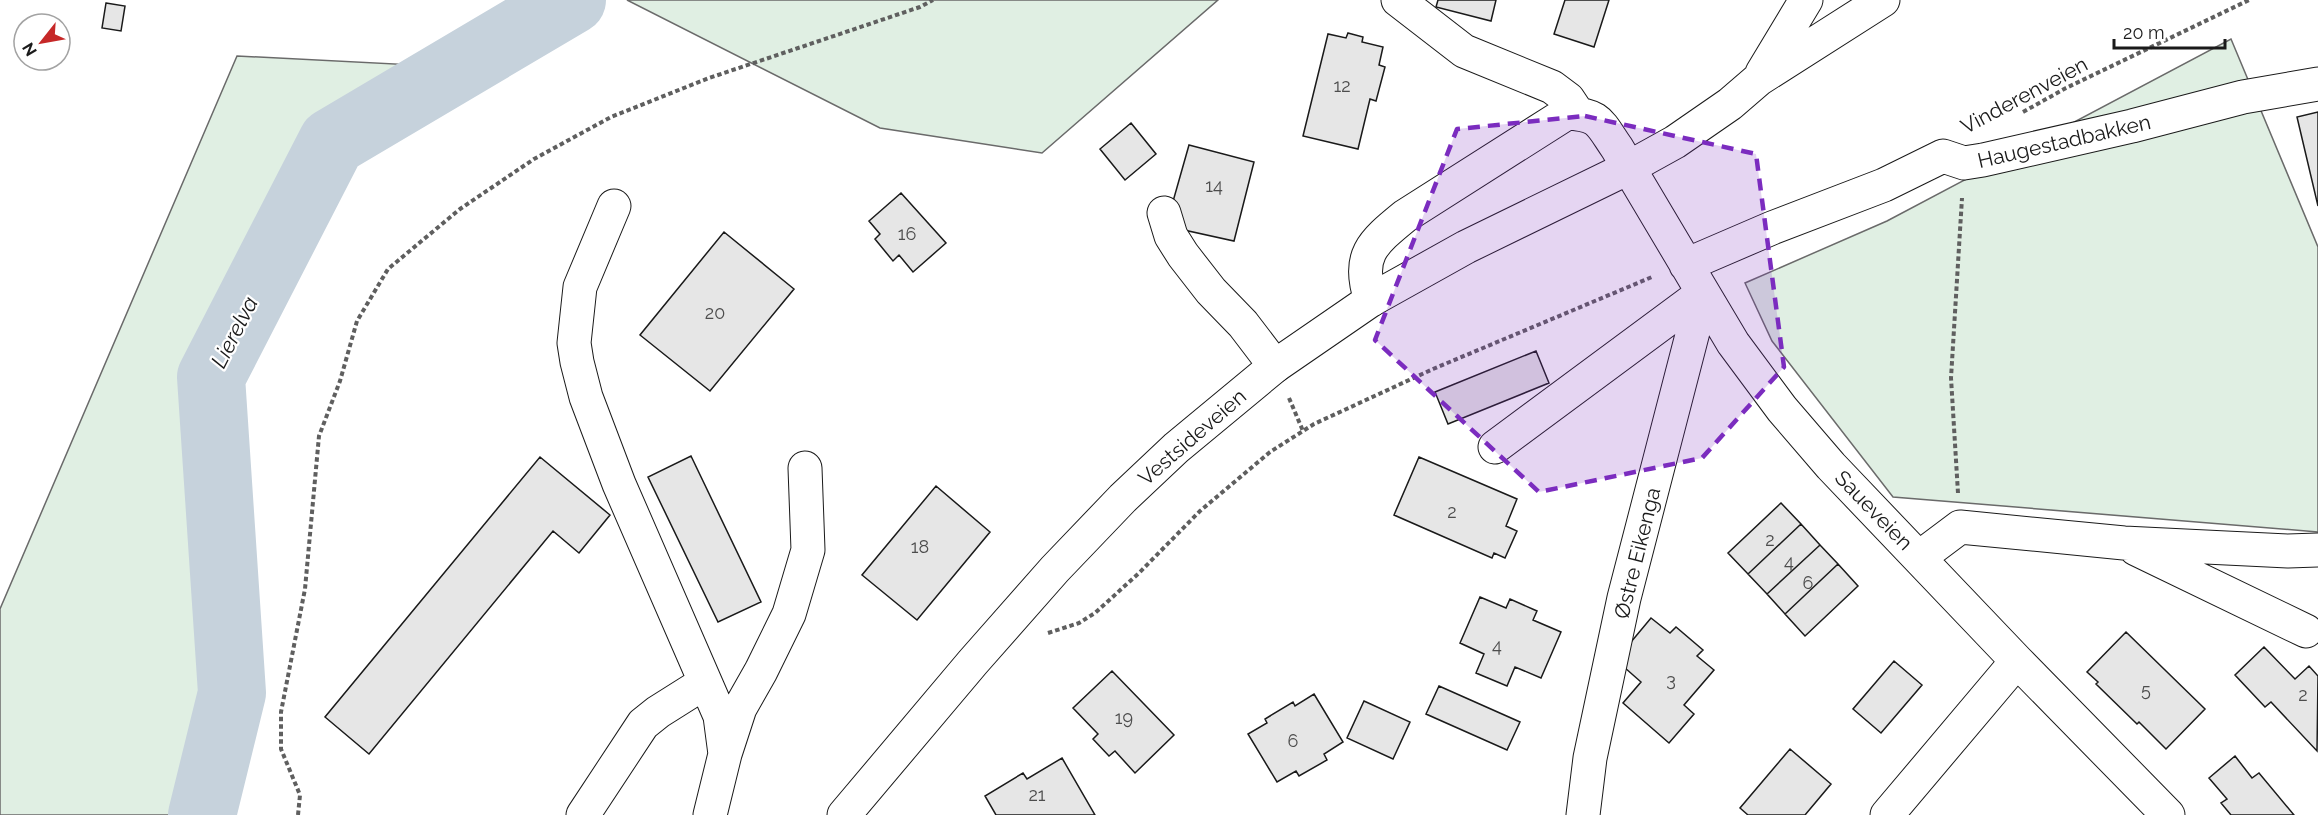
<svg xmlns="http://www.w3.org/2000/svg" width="2318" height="815" font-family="Raleway,sans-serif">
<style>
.green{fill:#e0efe3;stroke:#6a6a6a;stroke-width:1.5}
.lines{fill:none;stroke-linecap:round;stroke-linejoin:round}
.river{stroke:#c6d2dc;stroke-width:68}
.building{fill:#e6e6e6;stroke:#1a1a1a;stroke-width:1.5}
.minor-casing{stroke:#1a1a1a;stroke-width:35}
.major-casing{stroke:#1a1a1a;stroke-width:35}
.path{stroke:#5f5f5f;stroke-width:4;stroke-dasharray:4.5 3;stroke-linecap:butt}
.minor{stroke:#fff;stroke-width:33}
.major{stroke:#fff;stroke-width:33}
.marked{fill:#7b2cbf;fill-opacity:0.2;stroke:#7b2cbf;stroke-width:4.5;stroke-dasharray:12 8;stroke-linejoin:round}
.labels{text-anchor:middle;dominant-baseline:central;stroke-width:4.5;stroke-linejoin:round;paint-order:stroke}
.number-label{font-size:18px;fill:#4d4d4d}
.street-label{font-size:21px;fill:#1a1a1a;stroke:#fff}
.water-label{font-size:22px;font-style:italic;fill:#1a1a1a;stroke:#fff}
</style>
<rect width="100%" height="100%" fill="#fff"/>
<path class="green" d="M627 0H1218L1042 153 880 128Z
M2231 39 2318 247V532L1893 497 1772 341 1745 283 1887 221Z
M237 56 454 67 337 133 210 370 236 687 204 815H0V609Z"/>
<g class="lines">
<path class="river" d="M202 815 232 693 211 377 332 142 572 0"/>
</g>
<path class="building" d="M1438 0H1496L1491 21 1436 7Z
M1565 0H1609L1594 47 1554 34Z
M106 3 125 6 121 31 102 28Z
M1348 33 1363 37 1362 42 1383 47 1379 65 1385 67 1376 101 1370 99 1358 149 1303 136 1328 34 1346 38Z
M2318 112V206L2297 117Z
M1131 123 1156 154 1125 180 1100 149Z
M1189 145 1254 162 1234 241 1175 228 1168 219Z
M901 193 946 243 913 272 899 255 893 261 875 239 880 234 869 221Z
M724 232 794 289 710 391 640 335Z
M1536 351 1549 383 1448 424 1435 392Z
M691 456 761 602 718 622 648 477Z
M540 457 610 515 579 553 553 531 369 754 325 717Z
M1419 457 1517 499 1506 526 1517 531 1505 558 1494 553 1492 558 1394 515Z
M936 486 990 532 917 620 862 575Z
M1781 503 1801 524 1748 574 1728 553Z
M1801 524 1820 545 1767 594 1748 574Z
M1820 545 1838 564 1785 614 1767 594Z
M1838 564 1858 586 1805 636 1785 614Z
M1480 597 1506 608 1510 599 1537 611 1533 620 1561 632 1541 678 1515 667 1507 686 1476 673 1484 654 1460 643Z
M1651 618 1670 633 1676 627 1703 650 1697 656 1714 670 1684 705 1694 714 1669 743 1623 703 1641 682 1616 660Z
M2126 632 2205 709 2166 749 2139 722 2137 724 2096 684 2098 682 2087 672Z
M2264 647 2295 679 2309 666 2318 676 2317 751 2271 702 2265 707 2235 675Z
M1894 661 1922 685 1881 733 1853 709Z
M1112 671 1174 735 1135 773 1115 751 1109 756 1093 739 1098 734 1073 708Z
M1439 686 1520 722 1507 750 1426 714Z
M1314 694 1343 742 1324 754 1327 760 1299 776 1296 771 1277 782 1248 734 1267 723 1265 719 1293 702 1295 706Z
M1364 701 1410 722 1393 759 1347 738Z
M1790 749 1831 784 1805 815H1748L1740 808Z
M2235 756 2252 778 2259 773 2294 815H2231L2221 803 2227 799 2209 778Z
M1062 758 1095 815H996L985 796 1023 773 1027 779Z"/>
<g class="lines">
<g class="minor-casing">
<path id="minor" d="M1398 0 1464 51 1552 87 1568 99 1578 114
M614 206 580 287 574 343 577 362 586 397 619 484 720 716 725 754
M1164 213 1171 236 1183 255 1211 291 1243 324 1275 366
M1686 265 1772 228 1884 185 1943 156 1964 163 1983 160 2132 126 2243 97 2318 84
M1371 300C1356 256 1372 243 1405 216L1567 113C1600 115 1599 122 1617 148L1733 343 1782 409 1831 466 2017 661 2168 815
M1495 447 1703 293
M2136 549 2306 631
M1920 557 1960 527 2124 543 2288 551 2318 550
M583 815 643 724 658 712 704 683
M710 815 725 754 740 708 761 671 789 614 808 550 805 468
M1583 815 1590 758 1624 598 1703 293
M1887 815 2017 661"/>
</g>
<g class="major-casing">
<path id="major" d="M1762 73 1806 0
M844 815 973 662 1055 569 1123 498 1176 448 1275 366 1371 300 1466 247 1628 168 1675 142 1730 104 1759 79 1883 0"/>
</g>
<path class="path" d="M2023 112 2066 88 2249 0
M1289 398 1303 431
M1958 493 1951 378 1962 198
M1048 633 1079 623 1095 613 1139 573 1200 511 1270 452 1314 424 1433 369 1652 277
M298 815 300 795 281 749V712L305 589 319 436 340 381 357 321 388 269 460 209 534 159 611 117 709 78 920 7 933 0"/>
<use href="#minor" class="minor"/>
<use href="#major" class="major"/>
</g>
<path class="marked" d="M1585 116 1756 154 1784 367 1702 458 1539 492 1375 340 1457 129Z"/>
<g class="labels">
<g class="number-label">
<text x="1342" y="85">12</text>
<text x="1214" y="185">14</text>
<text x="907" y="233">16</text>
<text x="715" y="312">20</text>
<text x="1452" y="511">2</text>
<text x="1770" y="539">2</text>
<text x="920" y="546">18</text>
<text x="1789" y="561">4</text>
<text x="1808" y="582">6</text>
<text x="1497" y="645">4</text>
<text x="1671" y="679">3</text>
<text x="2146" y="689">5</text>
<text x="2303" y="694">2</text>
<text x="1124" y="717">19</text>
<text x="1293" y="740">6</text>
<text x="1037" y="794">21</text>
</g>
<g class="street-label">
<text transform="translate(2024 95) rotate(-28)">Vinderenveien</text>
<text transform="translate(2064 141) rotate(-13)">Haugestadbakken</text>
<text transform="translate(1192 437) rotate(-41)">Vestsideveien</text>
<text transform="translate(1874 510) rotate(46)">Saueveien</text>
<text transform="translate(1637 553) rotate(-76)">Østre Eikenga</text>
</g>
<g class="water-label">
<text transform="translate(234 332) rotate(-63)">Lierelva</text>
</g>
</g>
<g transform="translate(42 42) rotate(239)"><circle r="28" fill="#ffffff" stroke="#a3a3a3" stroke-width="1.5"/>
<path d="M0-4.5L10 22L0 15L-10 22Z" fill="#c62828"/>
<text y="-9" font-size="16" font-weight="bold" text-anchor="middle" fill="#1a1a1a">N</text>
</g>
<path d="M2114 39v9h111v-9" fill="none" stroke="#1a1a1a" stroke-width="3"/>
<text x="2123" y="39" font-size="18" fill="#1a1a1a" stroke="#ffffff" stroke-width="4.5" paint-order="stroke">20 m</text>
</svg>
